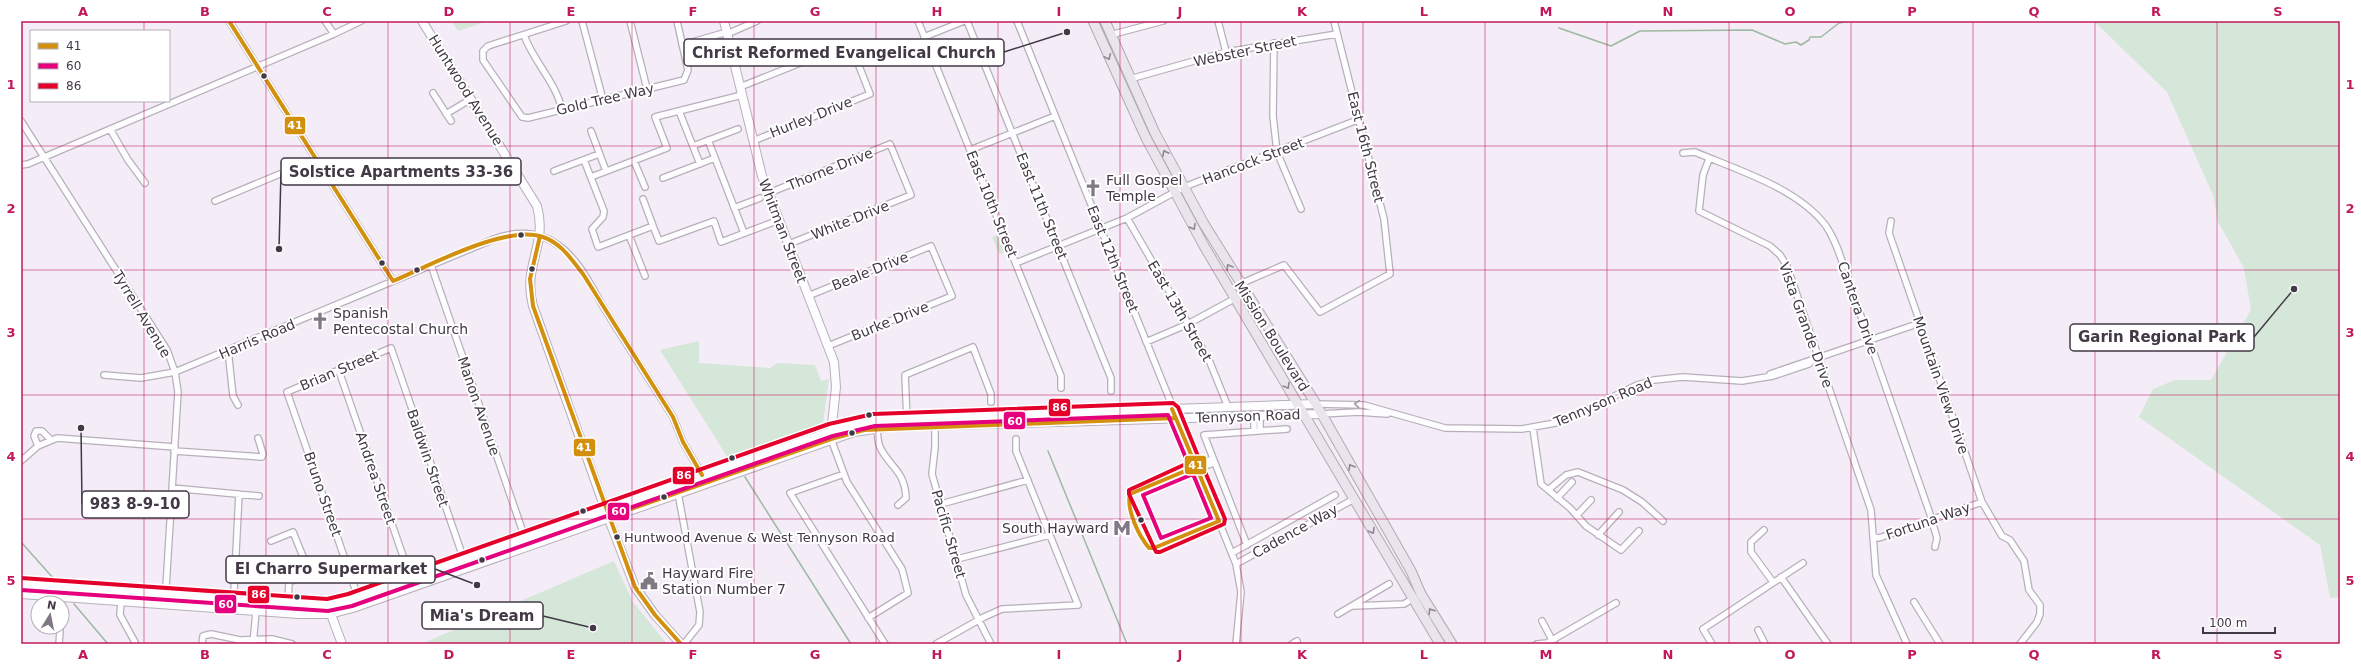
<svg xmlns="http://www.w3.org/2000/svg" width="2361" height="665" font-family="'DejaVu Sans',sans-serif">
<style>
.green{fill:#d5e7d9}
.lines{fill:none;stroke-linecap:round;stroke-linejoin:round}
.stream{stroke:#9cb9a2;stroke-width:1.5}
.street-casing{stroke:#b7b0ba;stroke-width:8}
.secondary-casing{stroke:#b7b0ba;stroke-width:10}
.primary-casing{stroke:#b4a9b7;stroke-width:11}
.street{stroke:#fdfcfe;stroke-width:5.5}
.secondary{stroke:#fdfcfe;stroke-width:8}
.primary{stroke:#eae5ec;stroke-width:9}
.bus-1-casing{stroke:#fff;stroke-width:7}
.bus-2-casing{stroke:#fff;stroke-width:7}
.bus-3-casing{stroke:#fff;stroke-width:7}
.bus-1{stroke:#d3900e;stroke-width:4}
.bus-2{stroke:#e5007d;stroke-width:4}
.bus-3{stroke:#e4002b;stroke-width:4}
.oneway{stroke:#8e8691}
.oneway2{stroke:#a09aa2}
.grid{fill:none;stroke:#c2185b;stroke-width:1;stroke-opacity:0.55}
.bus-dot{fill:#423946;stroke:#fff;stroke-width:1.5}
.labels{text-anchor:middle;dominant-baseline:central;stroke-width:4;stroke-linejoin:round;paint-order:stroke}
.bus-label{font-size:13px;fill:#423946;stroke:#fff;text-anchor:start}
.street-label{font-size:14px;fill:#423946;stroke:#fff}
.poi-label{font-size:14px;fill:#423946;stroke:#fff;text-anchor:start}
.leader{fill:none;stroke:#423946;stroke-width:1.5}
.callout-dot{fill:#423946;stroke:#fff;stroke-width:1.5}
.callout{fill:#fff;stroke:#423946;stroke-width:1.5}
.callout-label{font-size:15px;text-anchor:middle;font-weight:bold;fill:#423946}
.line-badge{stroke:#fff;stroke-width:1.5}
.badge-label{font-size:11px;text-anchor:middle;font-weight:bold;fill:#fff}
.neatline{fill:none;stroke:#c2185b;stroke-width:1.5}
.grid-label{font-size:13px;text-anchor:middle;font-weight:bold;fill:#c2185b}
</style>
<rect width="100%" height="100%" fill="#f4ecf7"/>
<path class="green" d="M452 21H488L458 31Z
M2092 21H2340V597L2330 598 2320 545 2139 417 2153 389 2175 380H2211L2251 310 2244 268 2218 222 2213 195 2167 92 2098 25Z
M997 235 1006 252 999 254 992 237Z
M699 341V363L770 368 778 363 815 365 821 381 829 379 823 423 728 458 660 350Z
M614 561 633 602 667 644H421Z"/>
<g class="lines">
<path class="stream" d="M1559 28 1611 46 1640 31 1752 30 1785 44 1796 42 1801 45 1809 40 1810 37H1821L1839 23 1851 21
M1048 451 1127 644
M745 477 851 644
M21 542 54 579
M74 604 108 644"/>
<g class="street-casing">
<path id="street" d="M229 21 393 281
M325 21 334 34
M566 21 488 46 483 51V60L522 117 528 118 684 80 688 70 677 21
M582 21 603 100
M630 21 647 89
M918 21 1061 376V388
M967 21 1111 378V391
M1017 21 1236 564 1241 592 1236 644
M1218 21 1226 52
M727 34 757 21
M524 35C533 61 556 82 562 110
M1110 35 1163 21
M924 37 964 21
M1274 43 1273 116 1277 152 1301 209
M682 45 727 32
M684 52 729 40
M1130 79 1226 52 1337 34
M740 87 850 43 870 94 753 141
M433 93 451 121
M679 111 700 164
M446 114 471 99
M21 121 167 350 175 372 178 392 165 604
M110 129 128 160 145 183
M591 131 606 171
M708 140 744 233
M693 146 738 129
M970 150 1055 116
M1683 153 1695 152C1737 170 1798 188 1826 226 1837 242 1842 262 1848 279L1930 514 1937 538 1935 547
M1709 159 1703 175 1699 211 1770 246 1780 255 1787 266 1871 510 1876 575 1907 644
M584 160 604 211 603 217 592 229 598 247 653 226 659 241 714 221 721 242 779 220
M634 161 645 187
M21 165 28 164 334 34 361 21
M554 171 599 154
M591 177 667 148 655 117 742 95
M663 178 715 158
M769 193 890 144 911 195 789 244
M643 199 653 226
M215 201 316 159
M734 208 760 198
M1127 218 1209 360 1228 407
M1891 221 1889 233 1982 502 2002 536 2010 540 2024 561 2029 590 2040 605V614L2037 622 2020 644
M629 235 645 276
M1016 263 1127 218 1184 187 1360 119
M431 265 526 541
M1240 284 1284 265 1320 312 1390 274 1384 219 1334 21
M808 296 931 246 952 296 828 346
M1146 342 1188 324 1234 299
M228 350 233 396 238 405
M339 371 412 582
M1770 374 1920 323
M104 375 141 378 175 372 494 239C514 231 537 231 555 243 578 257 591 286 604 308 627 345 650 381 673 417L683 442 702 475
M1316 404 1364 405 1445 428 1522 429 1561 422 1637 385 1654 380 1683 377 1742 381 1773 376 1809 364 1813 360
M1321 414 1358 412 1387 414
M1254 415V431
M1260 415V430
M907 420 905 375 973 347 991 394V402
M935 423V447L932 474 966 595 991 644
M877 428C878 434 877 441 880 447 889 467 905 470 906 498L898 505
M1533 428 1541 484 1570 508 1586 526 1621 550 1639 531
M831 439 847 482 902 569 908 593 868 618
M38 446 34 436 36 431H42L51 440
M174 451 262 457 263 454 258 438
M21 461 38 446 57 438 175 447
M1197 466 1202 467 1214 463
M1197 466 1212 459
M844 474 790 493 885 644
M172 488 259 496
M1548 490 1566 475 1578 472 1623 490 1642 502 1663 521
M678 493 700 612 699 625 684 644
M1557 498 1572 482
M941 504 1028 480
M1577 515 1591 500
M1764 530 1751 542V552L1773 582
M1598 535 1619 512
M1874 537 1879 538 1982 502
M271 541 293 532 310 574 289 582 288 603
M1247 545 1204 435 1287 429
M1232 553 1335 495
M957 559 1050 535
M1236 564 1354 499
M1781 577 1828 644
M358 597 287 392 391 348 465 563
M121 601 120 615 136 644
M1914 602 1940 644
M1353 606 1404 604 1412 599
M233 610 239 494
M1338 614 1389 584
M1542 621 1551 638 1555 639
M1758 630 1765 644
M59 644 60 631
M202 644 203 636 211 634 240 640 272 639 292 644
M253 644 257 601
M936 644 984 617 1002 609 1078 605 1016 451V439
M1292 644 1297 641
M1537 644 1547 643 1616 603
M1712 644 1703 629 1803 563"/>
</g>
<g class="secondary-casing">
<path id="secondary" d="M422 21 537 206C548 245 522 266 533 306L608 517 635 587 655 615 681 644
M724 21 762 176 834 362 836 387 831 434
M21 584 327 605 350 600 852 424 885 419 1316 404
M21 594 298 614H330L353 608 854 432 888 427 1321 414
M329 609 342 644"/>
</g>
<g class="primary-casing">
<path id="primary" d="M1093 21 1146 138 1204 246 1440 644
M1105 21 1155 133 1204 224 1316 404 1411 571 1421 594 1452 644"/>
</g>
<use href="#street" class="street"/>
<use href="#secondary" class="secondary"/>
<use href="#primary" class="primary"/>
<g class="bus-1-casing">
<path id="bus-1" d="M229 21 393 281
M540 236 530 279 533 306 635 587 655 615 681 644
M393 281C429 266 506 224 543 237 561 243 572 260 583 274L673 417 683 442 702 475
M1172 409 1219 521
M1197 466 1130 494C1126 510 1139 536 1149 548H1154L1219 521
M608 517 831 439 864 430 1176 418"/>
</g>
<g class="bus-2-casing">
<path id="bus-2" d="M1193 474 1211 518 1161 538 1143 495Z
M21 590 328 611 352 606 833 436 875 426 1168 415 1188 463"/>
</g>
<g class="bus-3-casing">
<path id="bus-3" d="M1188 463 1129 490V494L1156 552H1160L1224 524 1225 519 1203 467
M21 578 327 599 348 594 829 424 873 414 1173 403 1178 407 1200 461"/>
</g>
<use href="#bus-1" class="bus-1"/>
<use href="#bus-2" class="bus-2"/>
<use href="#bus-3" class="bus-3"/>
</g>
<defs><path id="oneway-chevron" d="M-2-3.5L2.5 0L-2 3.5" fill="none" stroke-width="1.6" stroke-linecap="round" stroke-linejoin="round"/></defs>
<g class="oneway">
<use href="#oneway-chevron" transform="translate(1108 57) rotate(66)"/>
<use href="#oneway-chevron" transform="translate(1165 153) rotate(-117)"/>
<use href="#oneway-chevron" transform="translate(1193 227) rotate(61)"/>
<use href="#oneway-chevron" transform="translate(1229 267) rotate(-121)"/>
<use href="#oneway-chevron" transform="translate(1287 386) rotate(59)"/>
<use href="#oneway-chevron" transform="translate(1351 467) rotate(-120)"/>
<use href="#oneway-chevron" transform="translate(1372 531) rotate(60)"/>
<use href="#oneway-chevron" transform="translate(1431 611) rotate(-122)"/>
</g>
<use class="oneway2" href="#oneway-chevron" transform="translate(1357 404) rotate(-174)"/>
<path class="grid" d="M144 21V31M266 21V644M388 21V644M510 21V644M632 21V644M754 21V644M876 21V644M998 21V644M1120 21V644M1241 21V644M1363 21V644M1485 21V644M1607 21V644M1729 21V644M1851 21V644M1973 21V644M2095 21V644M2217 21V644M144 101V644M21 146H2340M21 270H2340M21 395H2340M21 519H2340"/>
<defs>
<g id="church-bare" transform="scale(1.38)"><path d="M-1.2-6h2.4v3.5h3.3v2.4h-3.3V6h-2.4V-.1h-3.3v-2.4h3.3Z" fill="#807884" stroke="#fff" stroke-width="2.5" paint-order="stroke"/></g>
<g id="metro-bare" transform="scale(1.38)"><path d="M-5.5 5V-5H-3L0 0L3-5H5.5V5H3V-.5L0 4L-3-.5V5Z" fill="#807884" stroke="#fff" stroke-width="2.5" paint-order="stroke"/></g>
<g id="civic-bare" transform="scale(1.38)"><path d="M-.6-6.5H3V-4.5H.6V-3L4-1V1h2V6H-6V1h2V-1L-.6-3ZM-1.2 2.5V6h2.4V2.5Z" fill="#807884" stroke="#fff" stroke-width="2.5" paint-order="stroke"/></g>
</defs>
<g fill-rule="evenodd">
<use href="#church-bare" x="1093" y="188"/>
<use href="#church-bare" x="320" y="321"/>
<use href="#metro-bare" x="1122" y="528"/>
<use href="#civic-bare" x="649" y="581"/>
</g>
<g class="bus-dot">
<circle cx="264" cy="76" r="3.5"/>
<circle cx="521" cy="235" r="3.5"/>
<circle cx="382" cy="263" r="3.5"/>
<circle cx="532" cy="269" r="3.5"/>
<circle cx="417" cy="270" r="3.5"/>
<circle cx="869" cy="415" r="3.5"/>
<circle cx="852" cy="433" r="3.5"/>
<circle cx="732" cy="458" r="3.5"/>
<circle cx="664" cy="497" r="3.5"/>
<circle cx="583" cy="511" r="3.5"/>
<circle cx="1141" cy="520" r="3.5"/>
<circle cx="617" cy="537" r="3.5"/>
<circle cx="482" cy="560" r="3.5"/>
<circle cx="297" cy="597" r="3.5"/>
</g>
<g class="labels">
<g class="bus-label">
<text x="624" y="537">Huntwood Avenue &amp; West Tennyson Road</text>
</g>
<g class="street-label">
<text transform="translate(1245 51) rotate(-12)">Webster Street</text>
<text transform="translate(466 90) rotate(58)">Huntwood Avenue</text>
<text transform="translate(605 99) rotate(-13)">Gold Tree Way</text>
<text transform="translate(811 117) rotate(-22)">Hurley Drive</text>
<text transform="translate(1366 147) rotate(76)">East 16th Street</text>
<text transform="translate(1253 161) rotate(-21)">Hancock Street</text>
<text transform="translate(830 169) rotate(-22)">Thorne Drive</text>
<text transform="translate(992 204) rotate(68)">East 10th Street</text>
<text transform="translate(1042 206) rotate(68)">East 11th Street</text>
<text transform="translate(850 220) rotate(-22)">White Drive</text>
<text transform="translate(783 231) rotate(69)">Whitman Street</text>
<text transform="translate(1113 259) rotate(68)">East 12th Street</text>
<text transform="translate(870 271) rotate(-22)">Beale Drive</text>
<text transform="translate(1858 308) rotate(71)">Cantera Drive</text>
<text transform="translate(1180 311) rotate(60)">East 13th Street</text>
<text transform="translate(142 314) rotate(59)">Tyrrell Avenue</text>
<text transform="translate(890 321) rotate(-22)">Burke Drive</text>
<text transform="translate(1806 325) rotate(70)">Vista Grande Drive</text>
<text transform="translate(1272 336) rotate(58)">Mission Boulevard</text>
<text transform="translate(257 339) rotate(-23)">Harris Road</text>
<text transform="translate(339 370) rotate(-23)">Brian Street</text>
<text transform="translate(1941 385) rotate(71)">Mountain View Drive</text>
<text transform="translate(1603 402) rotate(-23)">Tennyson Road</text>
<text transform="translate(479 406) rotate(71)">Manon Avenue</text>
<text transform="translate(1248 416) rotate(-2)">Tennyson Road</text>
<text transform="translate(428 458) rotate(71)">Baldwin Street</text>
<text transform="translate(376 478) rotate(71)">Andrea Street</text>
<text transform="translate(323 494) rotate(71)">Bruno Street</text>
<text transform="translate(1928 521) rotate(-19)">Fortuna Way</text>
<text transform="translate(1295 531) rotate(-29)">Cadence Way</text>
<text transform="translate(949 534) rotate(74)">Pacific Street</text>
</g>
<g class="poi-label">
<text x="1106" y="180">Full Gospel<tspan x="1106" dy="16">Temple</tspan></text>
<text x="333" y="313">Spanish<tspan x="333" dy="16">Pentecostal Church</tspan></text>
<text x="1109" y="528" text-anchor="end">South Hayward</text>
<text x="662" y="573">Hayward Fire<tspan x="662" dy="16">Station Number 7</tspan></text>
</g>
</g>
<path class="leader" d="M1067 32L1004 52M279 249L281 172M2294 289L2254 337M81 428L82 504M477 585L435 569M593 628L543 616"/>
<g class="callout-dot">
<circle cx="1067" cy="32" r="4"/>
<circle cx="279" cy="249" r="4"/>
<circle cx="2294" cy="289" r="4"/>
<circle cx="81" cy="428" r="4"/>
<circle cx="477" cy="585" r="4"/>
<circle cx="593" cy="628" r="4"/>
</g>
<g class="callout">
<rect x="684" y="39" width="320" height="27" rx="4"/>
<rect x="281" y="158" width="240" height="27" rx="4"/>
<rect x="2070" y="324" width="184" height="27" rx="4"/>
<rect x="82" y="491" width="107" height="27" rx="4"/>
<rect x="226" y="556" width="209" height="27" rx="4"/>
<rect x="422" y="602" width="121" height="27" rx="4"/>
</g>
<g class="callout-label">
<text x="844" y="58">Christ Reformed Evangelical Church</text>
<text x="401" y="177">Solstice Apartments 33-36</text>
<text x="2162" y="342">Garin Regional Park</text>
<text x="135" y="509">983 8-9-10</text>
<text x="331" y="574">El Charro Supermarket</text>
<text x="482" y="621">Mia's Dream</text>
</g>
<g class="line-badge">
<rect x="284" y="116" width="22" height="19" rx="4" fill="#d3900e"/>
<rect x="1048" y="398" width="23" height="19" rx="4" fill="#e4002b"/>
<rect x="1003" y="411" width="23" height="19" rx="4" fill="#e5007d"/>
<rect x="573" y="438" width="23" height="19" rx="4" fill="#d3900e"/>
<rect x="1184" y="455" width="23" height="20" rx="4" fill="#d3900e"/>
<rect x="672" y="466" width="23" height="19" rx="4" fill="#e4002b"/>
<rect x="607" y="502" width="23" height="19" rx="4" fill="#e5007d"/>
<rect x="247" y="585" width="23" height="19" rx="4" fill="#e4002b"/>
<rect x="214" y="594" width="23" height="20" rx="4" fill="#e5007d"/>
</g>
<g class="badge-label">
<text x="295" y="129">41</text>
<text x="1060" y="411">86</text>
<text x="1015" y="425">60</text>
<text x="584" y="451">41</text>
<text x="1196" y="469">41</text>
<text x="684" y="479">86</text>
<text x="619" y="515">60</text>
<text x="259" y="598">86</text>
<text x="226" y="608">60</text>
</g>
<rect width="2361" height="665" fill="none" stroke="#ffffff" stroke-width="44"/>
<rect x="30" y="30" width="140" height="72" fill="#ffffff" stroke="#b3b0b5"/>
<rect x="38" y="43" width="20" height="6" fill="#d3900e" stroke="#b3b0b5"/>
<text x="66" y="50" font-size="12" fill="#423946">41</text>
<rect x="38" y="63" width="20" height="6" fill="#e5007d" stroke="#b3b0b5"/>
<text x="66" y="70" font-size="12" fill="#423946">60</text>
<rect x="38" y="83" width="20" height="6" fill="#e4002b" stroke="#b3b0b5"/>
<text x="66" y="90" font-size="12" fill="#423946">86</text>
<g transform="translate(50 615) rotate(10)"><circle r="19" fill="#ffffff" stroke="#b3b0b5"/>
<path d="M0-3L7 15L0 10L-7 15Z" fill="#807884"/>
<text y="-6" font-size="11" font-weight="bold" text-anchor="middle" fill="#423946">N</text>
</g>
<path d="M2203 627v6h72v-6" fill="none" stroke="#423946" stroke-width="2"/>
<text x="2209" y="627" font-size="12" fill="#423946" stroke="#ffffff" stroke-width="3" paint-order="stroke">100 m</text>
<rect x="22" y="22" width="2317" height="621" class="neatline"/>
<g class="grid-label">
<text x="83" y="16">A</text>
<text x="205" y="16">B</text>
<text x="327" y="16">C</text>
<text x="449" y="16">D</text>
<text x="571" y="16">E</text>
<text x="693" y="16">F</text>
<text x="815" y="16">G</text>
<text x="937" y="16">H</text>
<text x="1059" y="16">I</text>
<text x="1180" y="16">J</text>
<text x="1302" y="16">K</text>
<text x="1424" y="16">L</text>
<text x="1546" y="16">M</text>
<text x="1668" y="16">N</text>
<text x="1790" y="16">O</text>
<text x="1912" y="16">P</text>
<text x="2034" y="16">Q</text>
<text x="2156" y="16">R</text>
<text x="2278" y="16">S</text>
<text x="11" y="89">1</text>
<text x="2350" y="89">1</text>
<text x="11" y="213">2</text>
<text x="2350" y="213">2</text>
<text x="11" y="337">3</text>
<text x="2350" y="337">3</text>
<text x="11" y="461">4</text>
<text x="2350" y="461">4</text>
<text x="11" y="585">5</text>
<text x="2350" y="585">5</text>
<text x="83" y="659">A</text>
<text x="205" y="659">B</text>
<text x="327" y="659">C</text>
<text x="449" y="659">D</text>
<text x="571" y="659">E</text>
<text x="693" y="659">F</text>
<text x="815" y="659">G</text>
<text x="937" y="659">H</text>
<text x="1059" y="659">I</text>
<text x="1180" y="659">J</text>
<text x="1302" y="659">K</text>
<text x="1424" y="659">L</text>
<text x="1546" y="659">M</text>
<text x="1668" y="659">N</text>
<text x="1790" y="659">O</text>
<text x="1912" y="659">P</text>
<text x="2034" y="659">Q</text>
<text x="2156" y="659">R</text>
<text x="2278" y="659">S</text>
</g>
</svg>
